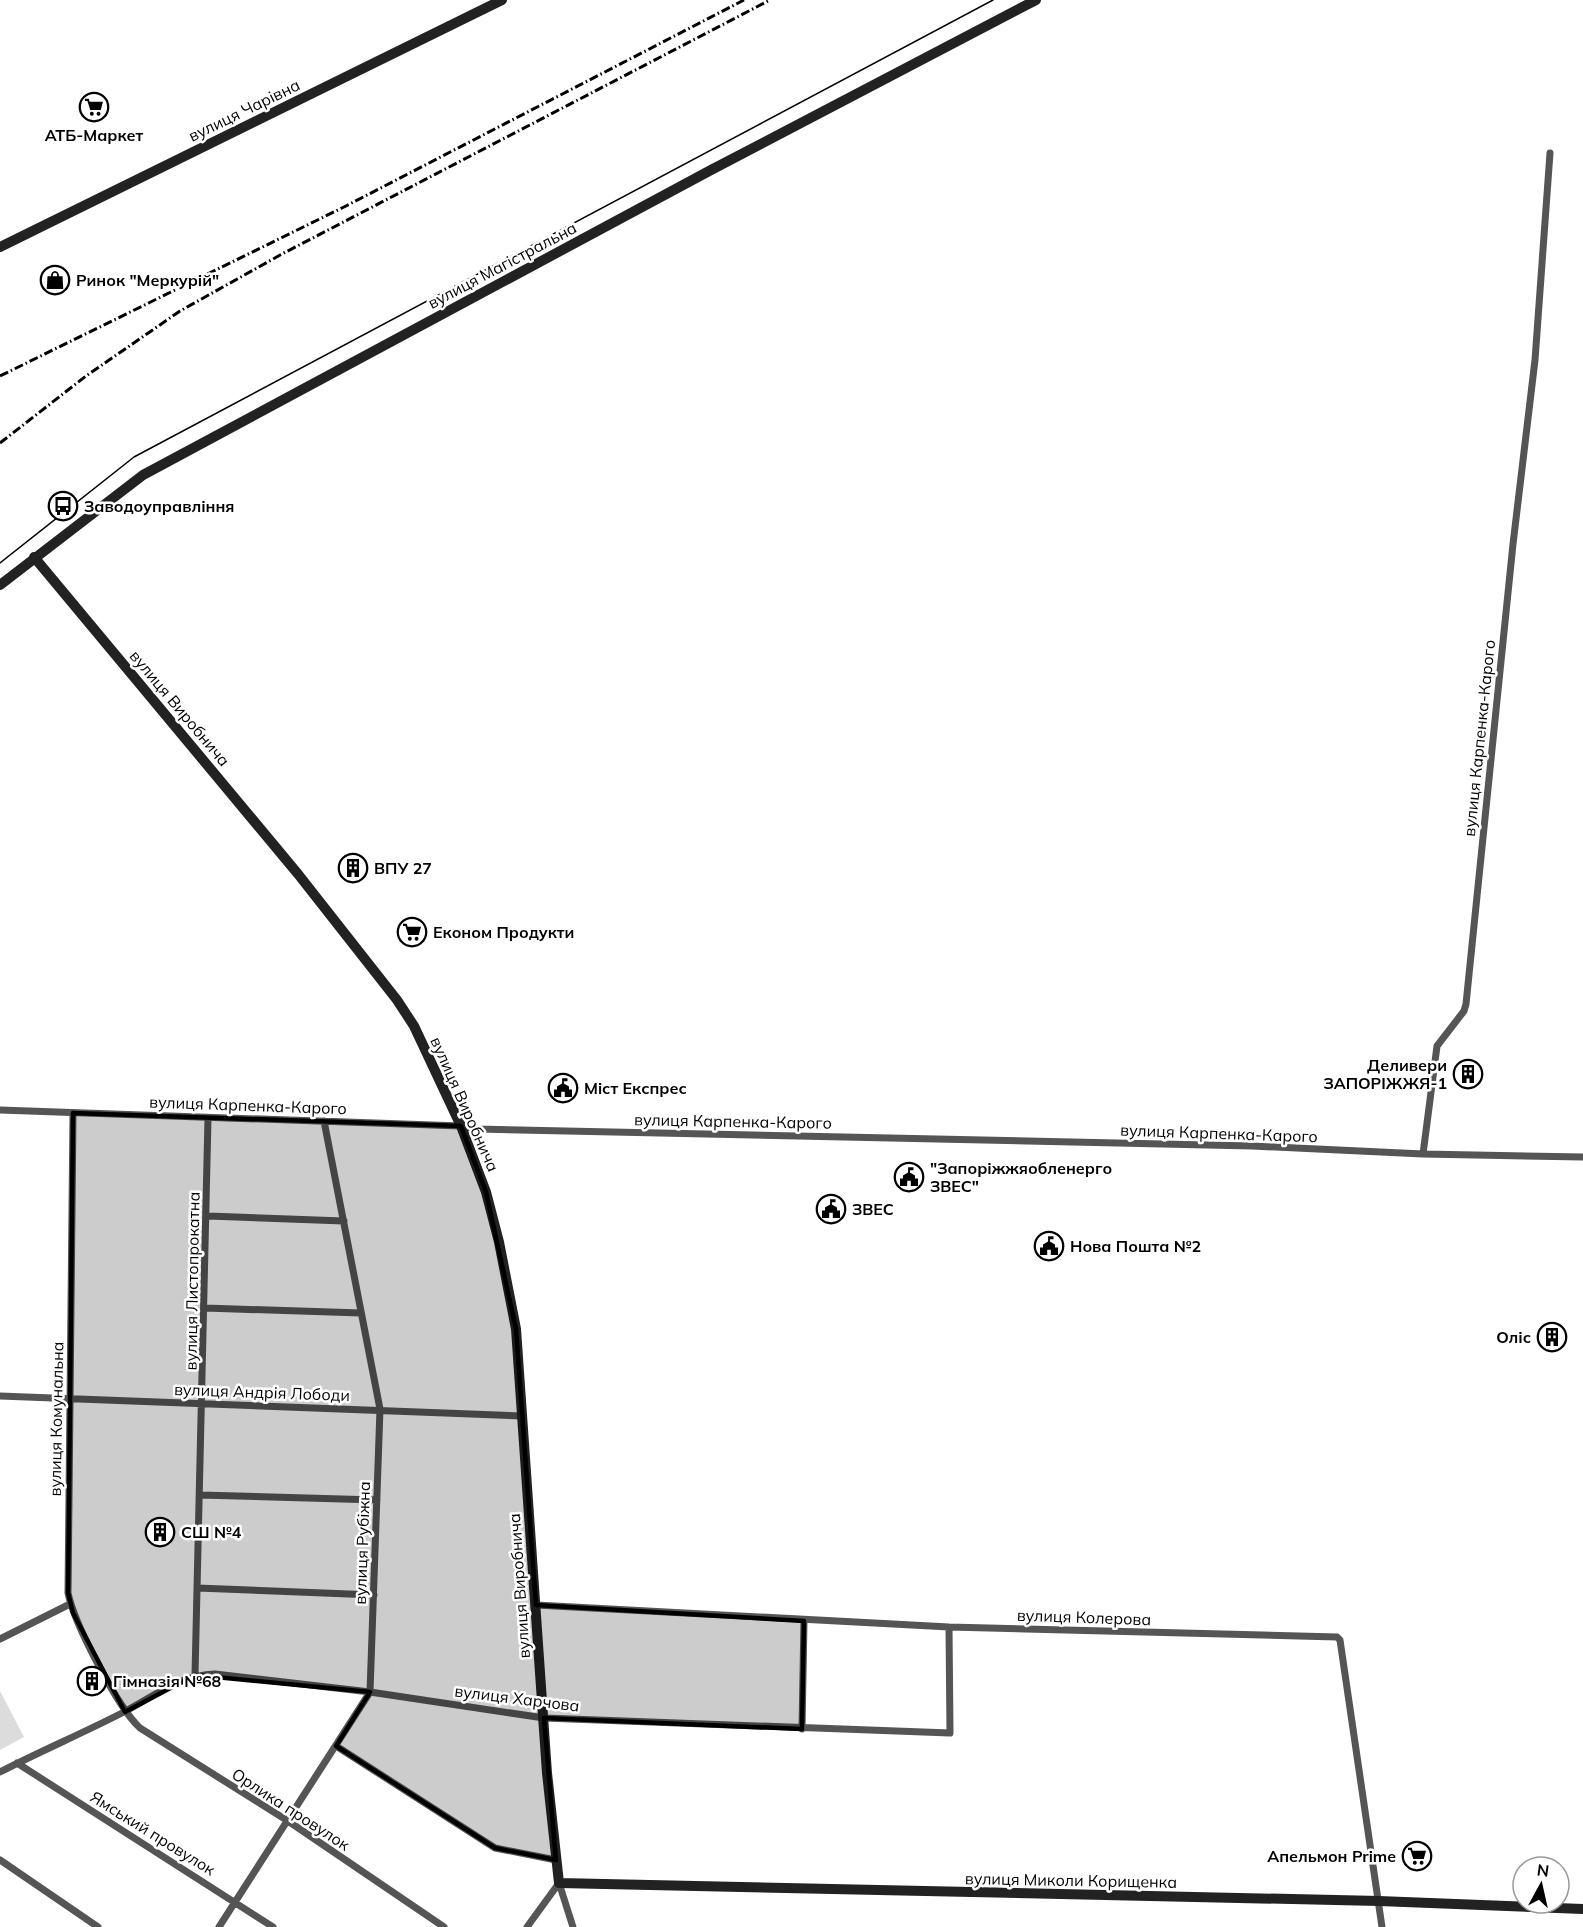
<svg xmlns="http://www.w3.org/2000/svg" width="1583" height="1927" font-family="Mulish,sans-serif">
<style>
.green{fill:#dcdcdc}
.lines{fill:none;stroke-linecap:round;stroke-linejoin:round}
.street{stroke:#555;stroke-width:7}
.secondary{stroke:#222;stroke-width:10}
.tram{stroke:#000;stroke-width:1.5}
.rail{stroke:#000;stroke-width:3;stroke-dasharray:9 3 1.5 3;stroke-linecap:butt}
.marked{fill:#000;fill-opacity:0.2;stroke:#000;stroke-width:4.5;stroke-linejoin:round}
.labels{text-anchor:middle;dominant-baseline:central;stroke-width:5;stroke-linejoin:round;paint-order:stroke}
.street-label{font-size:16px;fill:#000;stroke:#fff}
.poi-label{font-size:16px;font-weight:bold;fill:#000;stroke:#fff;text-anchor:start}
</style>
<rect width="100%" height="100%" fill="#fff"/>
<path class="green" d="M0 1691 24 1737 0 1750Z"/>
<g class="lines">
<path class="street" d="M0 1110 461 1126 476 1129 1252 1146 1423 1154 1437 1046 1464 1011 1466 1004 1513 544 1535 360 1550 153
M73 1113 68 1593C74 1623 118 1708 140 1728L288 1821 444 1927
M1423 1154 1583 1157
M208 1216 344 1221
M205 1308 361 1313
M0 1396 522 1416
M200 1495 377 1500
M197 1588 374 1595
M536 1605 949 1627 1337 1637 1340 1640 1382 1927
M0 1639 70 1604
M195 1675 208 1118
M802 1729 804 1621
M336 1746 495 1848 556 1860
M17 1763 273 1927
M0 1772C41 1751 83 1733 124 1712 155 1696 179 1675 215 1674L370 1692 544 1718 950 1733 949 1627
M0 1860 98 1927
M559 1883 573 1927
M219 1927 370 1692 380 1409 324 1121
M527 1927 559 1883"/>
<path class="secondary" d="M0 247 502 0
M34 557 298 874 397 1000 414 1026 461 1126 486 1192 499 1242 516 1329 547 1773 559 1883 1379 1901 1583 1909
M0 585 143 475 711 170 1036 0"/>
<path class="tram" d="M0 563 134 457 993 0"/>
<path class="rail" d="M0 376 344 207 744 0
M0 443 86 376 180 311 282 254 770 0"/>
</g>
<path class="marked" d="M73 1113 461 1126 486 1192 516 1329 536 1605 804 1621 802 1729 544 1718 556 1860 495 1848 336 1746 370 1692 195 1675 125 1712 73 1613 68 1593Z"/>
<defs>
<g id="supermarket-ring" transform="scale(1.5)"><circle r="9.5" fill="#fff" stroke="#000" stroke-width="1.5"/><path d="M-6-5.5h2.5l.6 2H6L4.5 2H-2.5L-4.4-4H-6ZM-1.5 3.2a1.3 1.3 0 1 0 .1 0ZM3 3.2a1.3 1.3 0 1 0 .1 0Z" fill="#000"/></g>
<g id="shop-ring" transform="scale(1.5)"><circle r="9.5" fill="#fff" stroke="#000" stroke-width="1.5"/><path d="M-5-2.5h2.3a2.7 3.5 0 0 1 5.4 0H5L5.5 6h-11ZM-1.5-2.5h3a1.5 2.3 0 0 0-3 0Z" fill="#000"/></g>
<g id="bus-ring" transform="scale(1.5)"><circle r="9.5" fill="#fff" stroke="#000" stroke-width="1.5"/><path d="M-5-6H5V4H4V6H2V4H-2V6H-4V4H-5ZM-3.5-4V0h7V-4ZM-3.5 1.2v1.5H-2V1.2ZM2 1.2v1.5H3.5V1.2Z" fill="#000"/></g>
<g id="building-ring" transform="scale(1.5)"><circle r="9.5" fill="#fff" stroke="#000" stroke-width="1.5"/><path d="M-4-6H4V6H1V3H-1V6H-4ZM-2.5-4.3h1.7v1.8h-1.7ZM.8-4.3h1.7v1.8H.8ZM-2.5-1h1.7V.8h-1.7ZM.8-1h1.7V.8H.8Z" fill="#000"/></g>
<g id="civic-ring" transform="scale(1.5)"><circle r="9.5" fill="#fff" stroke="#000" stroke-width="1.5"/><path d="M-.6-6.5H3V-4.5H.6V-3L4-1V1h2V6H-6V1h2V-1L-.6-3ZM-1.2 2.5V6h2.4V2.5Z" fill="#000"/></g>
</defs>
<g fill-rule="evenodd">
<use href="#supermarket-ring" x="94" y="107"/>
<use href="#shop-ring" x="55" y="280"/>
<use href="#bus-ring" x="63" y="506"/>
<use href="#building-ring" x="353" y="868"/>
<use href="#supermarket-ring" x="412" y="932"/>
<use href="#building-ring" x="1468" y="1074"/>
<use href="#civic-ring" x="563" y="1088"/>
<use href="#civic-ring" x="909" y="1177"/>
<use href="#civic-ring" x="831" y="1209"/>
<use href="#civic-ring" x="1049" y="1246"/>
<use href="#building-ring" x="1552" y="1337"/>
<use href="#building-ring" x="160" y="1532"/>
<use href="#building-ring" x="92" y="1681"/>
<use href="#supermarket-ring" x="1417" y="1856"/>
</g>
<g class="labels">
<g class="street-label">
<text transform="translate(244 110) rotate(-26)">вулиця Чарівна</text>
<text transform="translate(502 265) rotate(-28)">вулиця Магістральна</text>
<text transform="translate(180 708) rotate(50)">вулиця Виробнича</text>
<text transform="translate(1479 738) rotate(-84)">вулиця Карпенка-Карого</text>
<text transform="translate(465 1104) rotate(66)">вулиця Виробнича</text>
<text transform="translate(248 1105) rotate(2)">вулиця Карпенка-Карого</text>
<text transform="translate(733 1121) rotate(1)">вулиця Карпенка-Карого</text>
<text transform="translate(1219 1133) rotate(2)">вулиця Карпенка-Карого</text>
<text transform="translate(192 1281) rotate(-89)">вулиця Листопрокатна</text>
<text transform="translate(262 1392) rotate(2)">вулиця Андрія Лободи</text>
<text transform="translate(56 1419) rotate(-89)">вулиця Комунальна</text>
<text transform="translate(362 1543) rotate(-88)">вулиця Рубіжна</text>
<text transform="translate(519 1586) rotate(-94)">вулиця Виробнича</text>
<text transform="translate(1084 1617) rotate(2)">вулиця Колерова</text>
<text transform="translate(517 1698) rotate(7)">вулиця Харчова</text>
<text transform="translate(291 1809) rotate(33)">Орлика провулок</text>
<text transform="translate(153 1833) rotate(32)">Ямський провулок</text>
<text transform="translate(1071 1880) rotate(1)">вулиця Миколи Корищенка</text>
</g>
<g class="poi-label">
<text x="94" y="135" text-anchor="middle">АТБ-Маркет</text>
<text x="76" y="280">Ринок "Меркурій"</text>
<text x="84" y="506">Заводоуправління</text>
<text x="374" y="868">ВПУ 27</text>
<text x="433" y="932">Економ Продукти</text>
<text x="1447" y="1065" text-anchor="end">Деливери<tspan x="1447" dy="18">ЗАПОРІЖЖЯ-1</tspan></text>
<text x="584" y="1088">Мiст Експрес</text>
<text x="930" y="1168">"Запоріжжяобленерго<tspan x="930" dy="18">ЗВЕС"</tspan></text>
<text x="852" y="1209">ЗВЕС</text>
<text x="1070" y="1246">Нова Пошта №2</text>
<text x="1531" y="1337" text-anchor="end">Оліс</text>
<text x="181" y="1532">СШ №4</text>
<text x="113" y="1681">Гімназія №68</text>
<text x="1396" y="1856" text-anchor="end">Апельмон Prime</text>
</g>
</g>
<g transform="translate(1541 1885) rotate(8)"><circle r="28" fill="#ffffff" stroke="#999999" stroke-width="1.5"/>
<path d="M0-4.5L10 22L0 15L-10 22Z" fill="#000000"/>
<text y="-9" font-size="16" font-weight="bold" text-anchor="middle" fill="#000000">N</text>
</g>
</svg>
